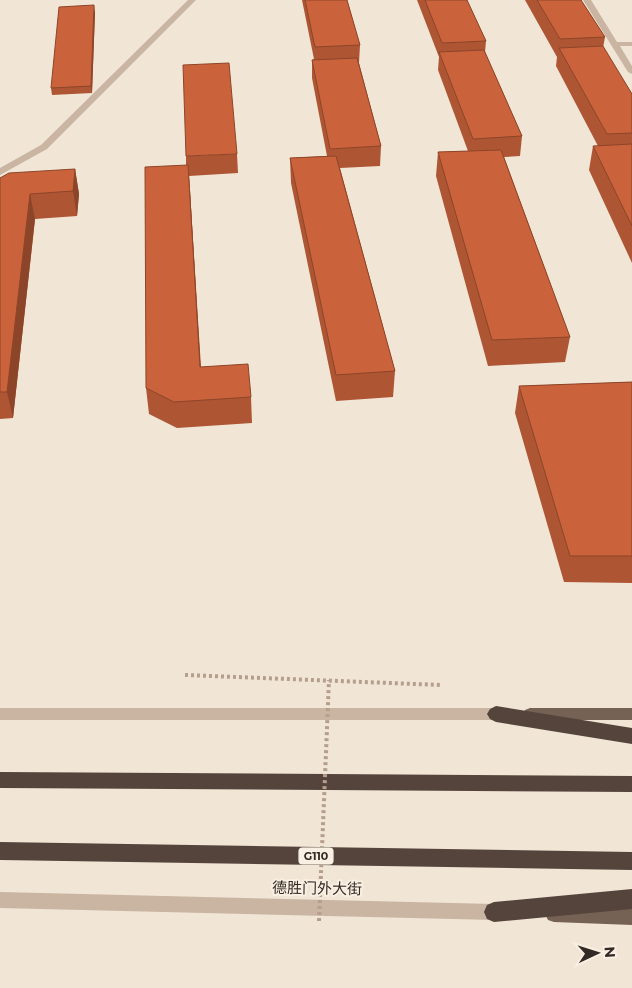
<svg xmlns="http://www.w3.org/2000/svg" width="632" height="988" font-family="Montserrat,'Noto Sans SC',sans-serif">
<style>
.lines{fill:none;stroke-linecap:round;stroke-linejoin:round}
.path{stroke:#b59f8c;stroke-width:4;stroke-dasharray:3 3;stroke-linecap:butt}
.minor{fill:#c9b5a2;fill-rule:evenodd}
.major{fill:#766155;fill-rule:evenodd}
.highway{fill:#55443b;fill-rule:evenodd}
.path-bridge{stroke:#b59f8c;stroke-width:4;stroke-dasharray:3 3;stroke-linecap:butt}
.wall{fill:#ae5533}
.shaded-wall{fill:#8d4529}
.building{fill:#ca633b;stroke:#8d4529}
.labels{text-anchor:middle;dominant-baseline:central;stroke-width:4;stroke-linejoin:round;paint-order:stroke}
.shield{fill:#f9efe2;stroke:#6e655e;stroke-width:1}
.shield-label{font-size:11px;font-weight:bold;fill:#332a25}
.near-street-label{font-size:15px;fill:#332a25;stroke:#f9efe2}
</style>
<rect width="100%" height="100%" fill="#f1e5d6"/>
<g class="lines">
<path class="path" d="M185 675 441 685"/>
<path class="minor" d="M188 0H196L47 149 0 175V168L41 145Z
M583 0H591L617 42H632V46H620L632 66V74L628 72Z
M0 708H496L501 710 503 714 501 718 496 720H0Z
M0 892 494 904 500 906 503 912 500 918 494 920 0 908Z"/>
<path class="major" d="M530 708H632V720H530L525 718 523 714 525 710Z
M554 906 632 909V925L554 922 548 920 545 914 548 908Z"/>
<path class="highway" d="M496 706 632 728V744L496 722 490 719 487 714 490 709Z
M0 772 632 776V792L0 788Z
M0 842 632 852V870L0 860Z
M632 889V909L494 922 487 919 484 912 487 905 494 902Z"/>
<path class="path-bridge" d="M319 921 329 680"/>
</g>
<path class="wall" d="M302 0H347L360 45 359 63 381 146 380 166 340 168 395 371 393 397 336 401 291 183 290 158 327 156 312 78V60L314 59Z
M417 0H467L486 41 485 52 522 136 520 156 504 157 570 337 565 362 488 366 436 176 438 152 468 151 438 70 439 57Z
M525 0H581L605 37 603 48 632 94V263L589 170 593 146H598L556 66 557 57Z
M95 12 92 93 52 95 51 88Z
M237 154 238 173 189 176 201 367 251 397 252 423 177 428 149 414 146 388 186 165V156Z
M75 169 79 194 77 216 35 219 13 418 0 419V178Z
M632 382V583L564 582 515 413 519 386Z"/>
<path class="shaded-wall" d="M94 5 95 12 92 93 91 86Z
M188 165 190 190 202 393 200 367Z
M75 169 79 194 77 216 73 191Z
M30 194 35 219 13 418 7 392Z"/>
<path class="building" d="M305 0H347L360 45 315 47Z
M425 0H467L486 41 442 43Z
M537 0H581L605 37 560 39Z
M94 5 91 86 51 88 59 7Z
M603 46 632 94V133L607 134 559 48Z
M484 50 522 136 473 139 439 52Z
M357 58 381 146 330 149 312 60Z
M229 63 237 154 186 156 183 65Z
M632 144V226L593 146Z
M501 150 570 337 492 340 438 152Z
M336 156 395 371 336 375 290 158Z
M188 165 200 367 248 364 251 397 174 402 146 388 145 167Z
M75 169 73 191 30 194 7 392H0V178L9 173Z
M632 382V556H570L519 386Z"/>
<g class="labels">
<rect class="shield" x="298.5" y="847.5" width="35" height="17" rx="4"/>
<g class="shield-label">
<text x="316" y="856">G110</text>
</g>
<g class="near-street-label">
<text transform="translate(317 888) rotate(1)">德胜门外大街</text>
</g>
</g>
<g transform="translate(597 953) rotate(86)" stroke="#f9efe2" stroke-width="4" paint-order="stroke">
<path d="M0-4L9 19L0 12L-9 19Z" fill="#332a25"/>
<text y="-8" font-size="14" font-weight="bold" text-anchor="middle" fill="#332a25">N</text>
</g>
</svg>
